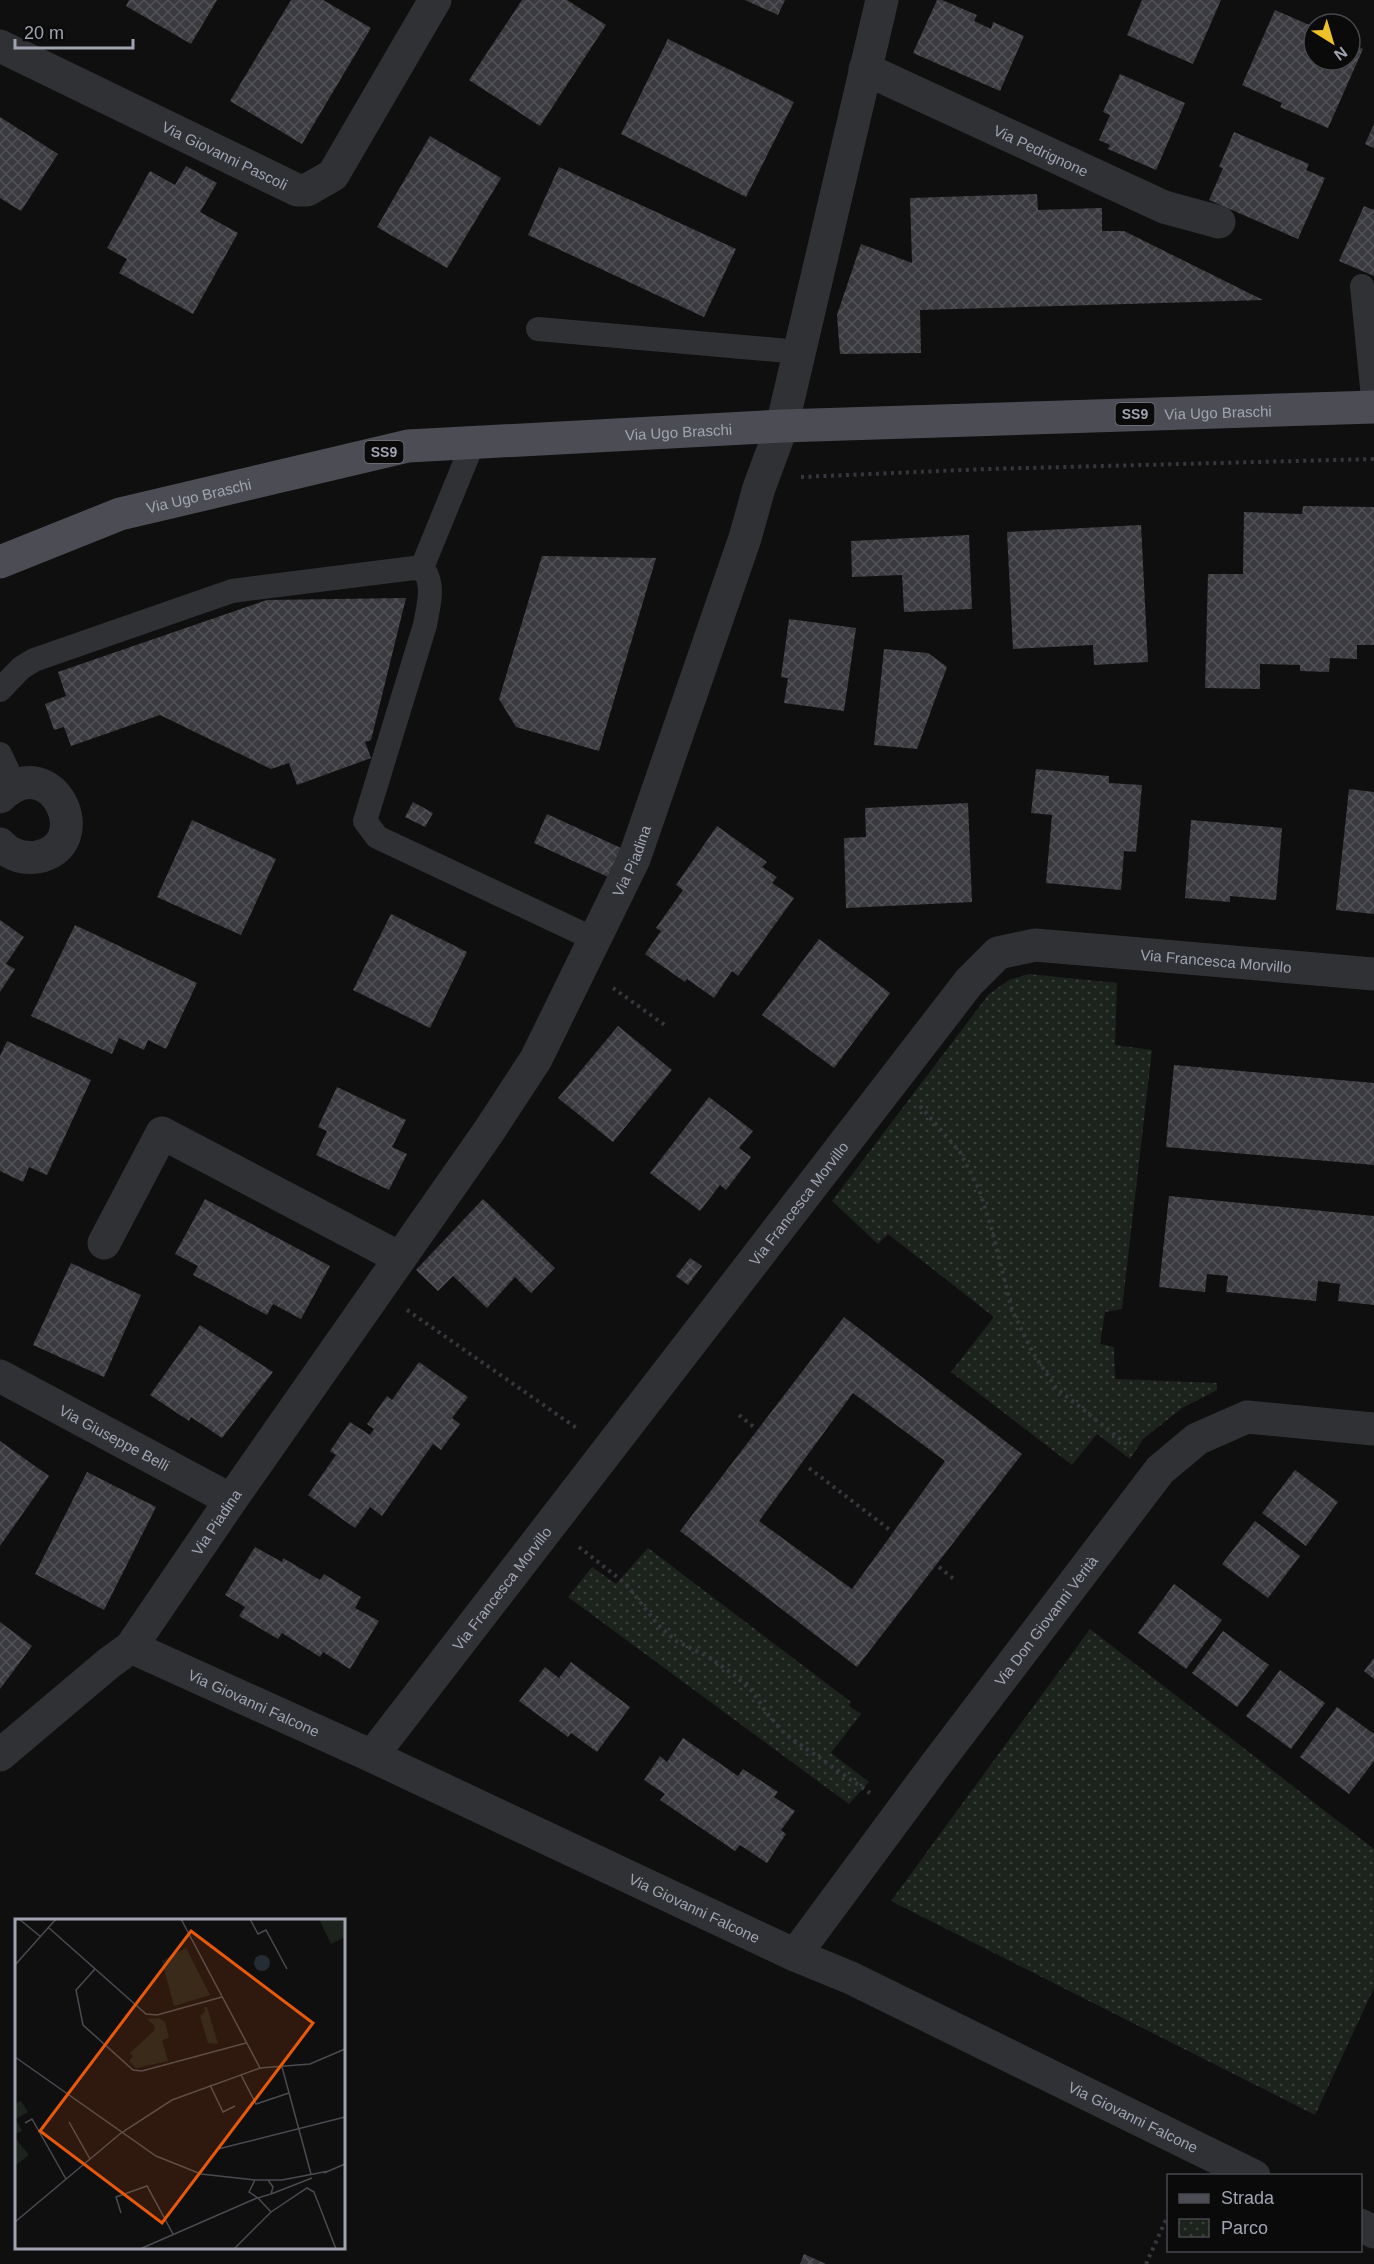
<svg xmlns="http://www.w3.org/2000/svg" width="1374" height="2264" font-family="Helvetica,sans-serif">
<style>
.park{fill:url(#park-dots)}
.building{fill:url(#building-cross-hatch);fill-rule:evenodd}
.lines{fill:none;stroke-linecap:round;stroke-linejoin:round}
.path{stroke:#36373c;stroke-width:4;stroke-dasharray:3 4.5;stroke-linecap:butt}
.service{stroke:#303135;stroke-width:24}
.minor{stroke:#303135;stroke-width:33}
.primary{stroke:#4c4d54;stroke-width:33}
.labels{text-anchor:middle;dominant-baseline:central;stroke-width:4.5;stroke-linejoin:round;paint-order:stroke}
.shield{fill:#0a0a0b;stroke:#73767f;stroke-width:1.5}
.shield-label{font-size:14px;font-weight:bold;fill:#a0a4b1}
.street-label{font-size:15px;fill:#a0a4b1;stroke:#0a0a0b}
.inset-road{fill:none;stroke:#494b50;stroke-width:1.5}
.view{fill:#e8590c;fill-opacity:0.15;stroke:#e8590c;stroke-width:3}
.inset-edge{fill:none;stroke:#a0a4b1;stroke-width:3}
</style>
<defs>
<pattern id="park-dots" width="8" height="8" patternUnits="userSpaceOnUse" patternTransform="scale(1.5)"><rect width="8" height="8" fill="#1c231d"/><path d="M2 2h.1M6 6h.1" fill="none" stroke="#3a403b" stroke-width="1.8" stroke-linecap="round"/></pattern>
<pattern id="building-cross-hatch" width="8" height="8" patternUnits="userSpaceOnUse" patternTransform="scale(1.5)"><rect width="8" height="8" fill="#39393e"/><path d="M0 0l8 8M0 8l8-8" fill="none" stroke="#525358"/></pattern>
</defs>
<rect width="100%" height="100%" fill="#0f0f10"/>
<path class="park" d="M1029 974 1117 983 1115 1045 1152 1050 1122 1309 1105 1312 1100 1344 1114 1347 1115 1379 1217 1383V1390L1182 1408 1143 1439 1130 1459 1097 1434 1072 1465 951 1372 994 1317 888 1234 878 1244 832 1201 989 994 1009 980Z
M648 1548 851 1702 849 1706 861 1714 831 1753 869 1782 849 1804 568 1597 592 1567 616 1584Z
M1090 1629 1374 1849V1988L1315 2115 891 1901Z"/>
<path class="building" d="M129 0H217L191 44 126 6Z
M291 0H323L371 28 302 144 230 101Z
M522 0H567L606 25 540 126 469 80Z
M745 0H785L778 15Z
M937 0H942L977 15 974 21 991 29 993 22 1024 36 1000 91 913 53Z
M1142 0H1221L1193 64 1127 35Z
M1275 10 1314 27V60H1350V43L1363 49 1328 128 1280 107 1282 103 1242 85Z
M668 39 794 102 746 197 621 134Z
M1120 74 1185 103 1156 170 1108 149 1110 145 1099 140 1110 115 1103 112Z
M0 117 58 154 21 211 0 198Z
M1374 124V148L1365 144Z
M1234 132 1309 164 1306 170 1325 178 1298 239 1209 200 1223 168 1219 167Z
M430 136 501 178 447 268 377 227Z
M186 166 217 183 200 212 238 233 193 314 119 273 127 259 107 248 150 171 175 185Z
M559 167 736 249 704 317 528 235Z
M1037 194 1038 210 1102 208V231H1124L1263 300 920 310 921 353 840 354 837 315 861 244 912 263 910 198Z
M1364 206 1374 210V276L1339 261Z
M1303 506 1374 507V645H1357V659L1330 658 1329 672 1300 671V665L1260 664V689L1205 688 1208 574H1243L1244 512 1302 514Z
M1141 525 1148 662 1094 665 1093 645 1013 649 1007 532Z
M969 535 972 609 904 612 902 575 852 577 851 541Z
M542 556 656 558 599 751 516 727 499 699Z
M406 598 371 740 365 742 371 758 297 785 289 763 271 769 160 715 71 746 64 727 54 730 45 704 66 696 58 672 267 600Z
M789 619 856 628 844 711 784 703 788 678 781 677Z
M884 649 928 653 947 667 917 749 874 745Z
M1036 769 1109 776V783L1142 785 1136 852 1124 851 1121 890 1046 883 1052 815 1031 813Z
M1349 789 1374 792V914L1336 910Z
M413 802 433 813 425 827 405 817Z
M968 803 972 902 846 908 844 838 866 837 865 808Z
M547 814 621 848 608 877 534 843Z
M192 820 276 859 241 935 157 897Z
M1191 820 1282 828 1276 900 1230 896V902L1185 898Z
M717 826 767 862 762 867 777 877 772 883 794 898 738 976 732 971 714 998 687 979 685 982 645 954 661 931 656 928 683 890 676 885Z
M391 914 467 952 430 1028 353 990Z
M0 920 24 937 6 964 15 969 0 992Z
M75 925 197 983 166 1049 148 1040 144 1050 119 1038 112 1054 31 1016Z
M819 939 890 993 834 1068 762 1015Z
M618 1026 672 1070 613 1142 558 1098Z
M7 1041 91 1080 47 1175 29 1167 23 1182 0 1171V1056Z
M1174 1065 1374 1083V1165L1166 1147Z
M337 1087 406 1120 392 1147 407 1154 389 1190 316 1155 327 1131 318 1127Z
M709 1097 753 1131 739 1148 751 1157 726 1190 720 1185 700 1211 650 1173Z
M1169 1196 1374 1216V1305L1338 1301 1340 1284 1318 1281 1316 1301 1226 1292 1228 1276 1207 1274 1205 1292 1159 1287Z
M205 1199 330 1266 301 1319 273 1304 267 1315 193 1275 198 1266 175 1254Z
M483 1199 555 1268 531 1293 515 1277 487 1308 453 1276 438 1291 416 1270Z
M690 1258 702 1266 688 1285 676 1276Z
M71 1263 141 1295 104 1377 33 1345Z
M844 1317 1022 1454 857 1667 680 1531ZM853 1393 945 1461 852 1589 759 1521Z
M200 1325 273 1372 222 1438 191 1417 189 1421 150 1395Z
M419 1362 468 1397 452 1418 460 1424 441 1450 433 1444 382 1516 370 1507 355 1528 308 1495 336 1455 330 1451 350 1422 370 1435 374 1429 367 1424 387 1396 392 1400Z
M0 1441 49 1476 0 1546Z
M1295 1470 1338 1502 1306 1546 1262 1513Z
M87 1472 156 1507 104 1610 35 1574Z
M1255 1521 1300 1556 1268 1598 1222 1564Z
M255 1547 282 1562 283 1558 320 1580 324 1574 361 1597 355 1608 379 1621 350 1669 323 1652 320 1657 282 1633 278 1639 239 1616 245 1607 225 1595Z
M1174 1584 1222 1620 1186 1669 1138 1633Z
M0 1622 32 1646 0 1689Z
M1223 1631 1269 1665 1237 1707 1192 1673Z
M1374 1658V1679L1364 1671Z
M571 1662 630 1707 597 1752 571 1733 568 1737 519 1701 545 1667 559 1678Z
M1280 1670 1325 1703 1291 1749 1246 1716Z
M1337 1707 1374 1734V1761L1349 1794 1300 1757Z
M683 1738 738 1776 743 1769 778 1792 774 1797 795 1811 781 1830 786 1834 767 1863 740 1845 735 1851 660 1800 665 1794 644 1780 660 1756 667 1762Z
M804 2254 826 2264H800Z"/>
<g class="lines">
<path class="path" d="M801 477 987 469 1374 459
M613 988 666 1026
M920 1106 960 1152 979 1189 992 1230 1012 1310 1032 1351 1056 1388 1130 1447
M407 1310 578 1429
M739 1415 755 1428
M809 1468 890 1530
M579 1547 626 1584 658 1625 676 1641 707 1656 733 1674 752 1691 766 1712 785 1734 870 1793
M939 1567 955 1580
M1146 2264 1168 2215"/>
<path class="service" d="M1362 286 1374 408
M538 329 800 352
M421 570 473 443
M0 690 21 668 34 660 232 591 414 568 424 570C435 586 428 607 425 625L365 821 377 837 596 940
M0 754 15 786"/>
<g class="minor">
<path id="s1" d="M0 46 297 190H307L333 175 435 0"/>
<path id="s2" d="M865 69 1164 207 1219 222"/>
<path d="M0 797C53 746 98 846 37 857 22 859 10 855 0 844"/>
<path d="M104 1243 162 1133 400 1258"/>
<path id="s3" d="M0 1376 231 1500"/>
<path id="s4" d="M131 1647 372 1756 795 1955 851 1978 1254 2176"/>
<path id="s5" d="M0 1755 109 1663 131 1647 231 1500 489 1131 536 1059 634 859 745 538 759 488 782 426 882 0"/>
<path id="s6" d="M372 1756 969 982 998 953 1035 945 1374 974"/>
<path id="s7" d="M795 1955 934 1767 1160 1470 1197 1439 1247 1417 1374 1429"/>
<path d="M1360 2225 1374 2232"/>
</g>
<path class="primary" id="s8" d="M0 562 120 514 408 446 782 426 1374 407"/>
</g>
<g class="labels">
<g class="shield">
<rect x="1115.5" y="403" width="39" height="22" rx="4.5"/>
<rect x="364.5" y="441" width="39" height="22" rx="4.5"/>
</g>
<g class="shield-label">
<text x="1135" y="414">SS9</text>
<text x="384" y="452">SS9</text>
</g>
<g class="street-label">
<text stroke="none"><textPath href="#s2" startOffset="194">Via Pedrignone</textPath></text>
<text stroke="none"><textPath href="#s1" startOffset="250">Via Giovanni Pascoli</textPath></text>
<text stroke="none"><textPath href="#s8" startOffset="1236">Via Ugo Braschi</textPath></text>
<text stroke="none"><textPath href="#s8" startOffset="696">Via Ugo Braschi</textPath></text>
<text stroke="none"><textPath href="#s8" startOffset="210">Via Ugo Braschi</textPath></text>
<text stroke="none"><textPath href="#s5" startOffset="1104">Via Piadina</textPath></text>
<text stroke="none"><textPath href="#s6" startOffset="1238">Via Francesca Morvillo</textPath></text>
<text stroke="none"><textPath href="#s6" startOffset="698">Via Francesca Morvillo</textPath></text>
<text stroke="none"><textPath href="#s3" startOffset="130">Via Giuseppe Belli</textPath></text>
<text stroke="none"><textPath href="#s5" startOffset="321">Via Piadina</textPath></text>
<text stroke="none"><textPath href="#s6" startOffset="212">Via Francesca Morvillo</textPath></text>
<text stroke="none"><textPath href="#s7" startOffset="418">Via Don Giovanni Verità</textPath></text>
<text stroke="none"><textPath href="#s4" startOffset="135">Via Giovanni Falcone</textPath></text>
<text stroke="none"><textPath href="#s4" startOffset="621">Via Giovanni Falcone</textPath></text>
<text stroke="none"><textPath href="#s4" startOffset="1107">Via Giovanni Falcone</textPath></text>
</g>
</g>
<g transform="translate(15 1919)">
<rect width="330" height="330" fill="#0f0f10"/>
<path d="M304 0H330V18L316 25Z" fill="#1c231d"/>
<path d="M171 29 195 76 159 87 147 42ZM189 88H192L203 125 193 124 185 97 190 93ZM144 99 150 103 154 119 147 121 153 142 121 149 114 142 118 137 115 134 139 112 140 107 132 100ZM6 182 13 193 1 200 7 212 0 215V185ZM0 219 14 236 0 247Z" fill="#1c231d"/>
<path d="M239 44a8 8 0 1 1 16 0a8 8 0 1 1-16 0Z" fill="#262c34"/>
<path class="inset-road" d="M4 0 26 18M166 0 245 149M235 0 243 15 251 11 272 50M34 9 131 95 142 96 207 78M0 46 41 0M80 50 61 71 68 106 118 151 127 152 231 124M0 138 141 237 186 255 240 261M267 148 296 255M226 156 241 185 274 174M195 166 208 193 220 187M54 203 75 240M10 204 17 200 51 260M203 230 330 198M309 254 330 245M253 261 258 268 256 275 243 279 234 273 240 261H267L314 252M256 275 297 259M243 279 256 293M106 294 101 278 132 267 158 315M0 303 106 214 157 181 245 149 295 145 330 130M125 330 242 279M219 330 256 293 292 269 299 273 321 330"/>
<path class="view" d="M176 12 298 104 147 304 25 212Z"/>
<rect width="330" height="330" class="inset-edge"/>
</g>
<rect x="1167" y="2174" width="195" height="78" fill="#0a0a0b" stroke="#46484d" stroke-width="1.5"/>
<rect x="1179" y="2194" width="30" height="9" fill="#4c4d54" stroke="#46484d" stroke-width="1.5"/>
<text x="1221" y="2204" font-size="18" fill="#a0a4b1">Strada</text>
<rect x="1179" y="2219" width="30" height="18" fill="url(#park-dots)" stroke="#46484d" stroke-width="1.5"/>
<text x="1221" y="2234" font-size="18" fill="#a0a4b1">Parco</text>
<g transform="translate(1332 42) rotate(143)"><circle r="28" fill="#0a0a0b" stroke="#46484d" stroke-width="1.5"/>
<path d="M0-4.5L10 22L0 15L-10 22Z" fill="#efc129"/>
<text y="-9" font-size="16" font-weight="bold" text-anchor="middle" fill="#a0a4b1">N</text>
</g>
<path d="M15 39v9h118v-9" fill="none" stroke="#a0a4b1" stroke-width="3"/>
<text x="24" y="39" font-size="18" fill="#a0a4b1" stroke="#0a0a0b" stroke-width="4.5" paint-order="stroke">20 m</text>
</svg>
